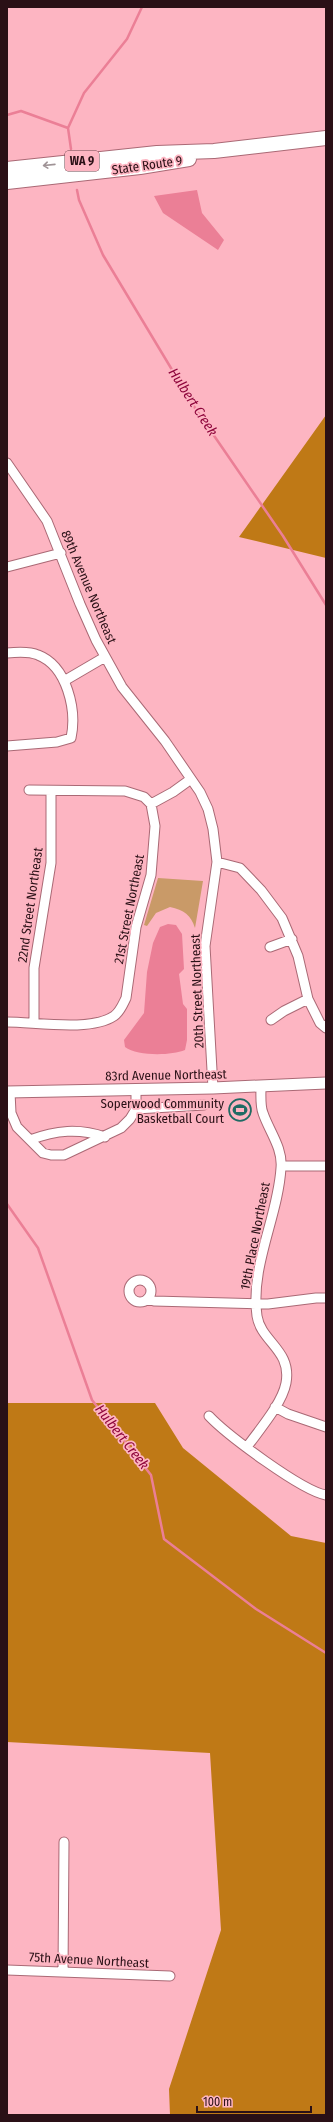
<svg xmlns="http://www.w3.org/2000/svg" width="333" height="2122" font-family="'Fira Sans Condensed',sans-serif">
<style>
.green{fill:#c99a68}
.forest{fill:#bf7916}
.water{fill:#eb7f96}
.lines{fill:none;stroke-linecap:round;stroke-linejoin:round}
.stream{stroke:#eb7f96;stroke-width:2.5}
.minor-casing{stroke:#aa6975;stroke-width:11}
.tertiary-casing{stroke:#aa6975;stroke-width:13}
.primary-casing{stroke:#aa6975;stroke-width:16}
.minor{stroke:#fff;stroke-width:9}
.tertiary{stroke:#fff;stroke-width:11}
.primary{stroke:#fff;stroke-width:14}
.oneway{stroke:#9f9396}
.labels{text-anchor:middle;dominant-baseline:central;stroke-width:3.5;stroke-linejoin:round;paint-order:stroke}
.shield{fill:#fdb5c2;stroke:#69424a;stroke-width:1}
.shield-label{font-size:12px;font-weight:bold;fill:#2a1016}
.street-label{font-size:13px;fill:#2a1016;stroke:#fdb5c2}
.poi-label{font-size:13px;fill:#2a1016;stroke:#fdb5c2;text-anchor:end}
.water-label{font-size:14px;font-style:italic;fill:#8e053b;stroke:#fdb5c2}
</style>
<rect width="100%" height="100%" fill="#fdb5c2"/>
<path class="green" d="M158 878 203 881 195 928C191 915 184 910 170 907L156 913 147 926 144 925Z
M249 1102 252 1112 232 1118 229 1108Z"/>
<path class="forest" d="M326 415V558L239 537Z
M7 1403H155L183 1448 291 1536 326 1543V2115H170L169 2089 221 1930 210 1753 7 1742Z"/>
<path class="water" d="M197 190 202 213 224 240 218 250 163 213 154 196Z
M168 924 176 925 182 934 184 969 179 974 183 1004 187 1009V1040L185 1050C170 1056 137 1056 125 1047L124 1040 144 1013 147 972 153 943 160 927Z"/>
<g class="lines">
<path class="stream" d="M7 115 21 111 68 128
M71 149 68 128 84 93 127 39 142 7
M77 190 79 200 103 255 195 408 283 536 326 605
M7 1204 38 1248 92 1400 151 1475 164 1539 256 1609 326 1653"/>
<g class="minor-casing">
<path id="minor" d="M7 463 47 521 80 604 96 640 122 687 165 741 200 792 208 809 213 829 217 862 205 946 213 1088
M7 567 61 553
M7 653C16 652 29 651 38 655 67 666 77 710 71 738L57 742 7 746
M64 681 105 657
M29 790 125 791 144 797 151 804 173 792 191 779
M217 862 240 868 261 890 282 918 298 956 308 999 320 1023 326 1028
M270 947 292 939
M271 1020 284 1011 308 999
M7 1022C35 1022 90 1032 114 1016 120 1012 123 1004 126 998L136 927 151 875 155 826 151 804
M34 1022V968L51 863V791
M10 1092 11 1113 17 1127 43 1153 51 1155H64L121 1128 130 1119 136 1109V1089
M136 1109 204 1105
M30 1140C56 1130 79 1128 105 1137
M282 1166H326
M129 1291a11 11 0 1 1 22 0a11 11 0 1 1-22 0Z
M147 1299 154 1301 268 1304 316 1298H326
M275 1407 288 1414 326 1427
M209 1416C227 1435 302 1491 326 1495
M247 1447C259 1430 282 1404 286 1383 292 1350 261 1342 257 1316 250 1266 278 1217 281 1168 283 1148 269 1131 263 1113 260 1106 261 1095 261 1086
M7 1970 170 1976
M63 1972 64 1842"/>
</g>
<g class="tertiary-casing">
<path id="tertiary" d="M7 1092 213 1088 326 1083"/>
</g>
<g class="primary-casing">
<path id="primary" d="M7 169 157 153 214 151 326 138
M7 182 140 167 189 159"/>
</g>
<use href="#minor" class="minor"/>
<use href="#tertiary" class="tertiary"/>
<use href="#primary" class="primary"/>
</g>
<defs><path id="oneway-shaft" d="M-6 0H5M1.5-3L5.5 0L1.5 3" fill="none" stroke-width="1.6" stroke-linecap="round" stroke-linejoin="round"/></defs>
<use class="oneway" href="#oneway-shaft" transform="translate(49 165) rotate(174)"/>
<defs>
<g id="stadium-ring" transform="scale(1.15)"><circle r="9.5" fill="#fdb5c2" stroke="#1f6a64" stroke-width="1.5"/><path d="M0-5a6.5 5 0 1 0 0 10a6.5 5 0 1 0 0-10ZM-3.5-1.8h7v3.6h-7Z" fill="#1f6a64"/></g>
</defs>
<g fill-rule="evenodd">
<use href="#stadium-ring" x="240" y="1110"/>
</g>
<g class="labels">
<rect class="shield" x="65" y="151" width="34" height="20" rx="3"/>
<g class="shield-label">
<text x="82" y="161">WA 9</text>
</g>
<g class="street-label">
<text transform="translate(147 165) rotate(-8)">State Route 9</text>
<text transform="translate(89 587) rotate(67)">89th Avenue Northeast</text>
<text transform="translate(30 905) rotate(-82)">22nd Street Northeast</text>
<text transform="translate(129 909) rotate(-79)">21st Street Northeast</text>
<text transform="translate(197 991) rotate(-92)">20th Street Northeast</text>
<text transform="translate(166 1075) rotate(-1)">83rd Avenue Northeast</text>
<text transform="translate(255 1236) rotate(-79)">19th Place Northeast</text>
<text transform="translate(89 1960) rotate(3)">75th Avenue Northeast</text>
</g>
<g class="poi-label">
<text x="224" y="1103">Soperwood Community<tspan x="224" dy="15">Basketball Court</tspan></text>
</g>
<g class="water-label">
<text transform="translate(193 402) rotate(57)">Hulbert Creek</text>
<text transform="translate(122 1437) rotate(52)">Hulbert Creek</text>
</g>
</g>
<rect width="333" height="2122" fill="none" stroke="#2a1016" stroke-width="16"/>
<path d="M197 2106v6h114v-6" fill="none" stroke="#2a1016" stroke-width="2"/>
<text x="203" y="2106" font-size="12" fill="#2a1016" stroke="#fdb5c2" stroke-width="3" paint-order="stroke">100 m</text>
</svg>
